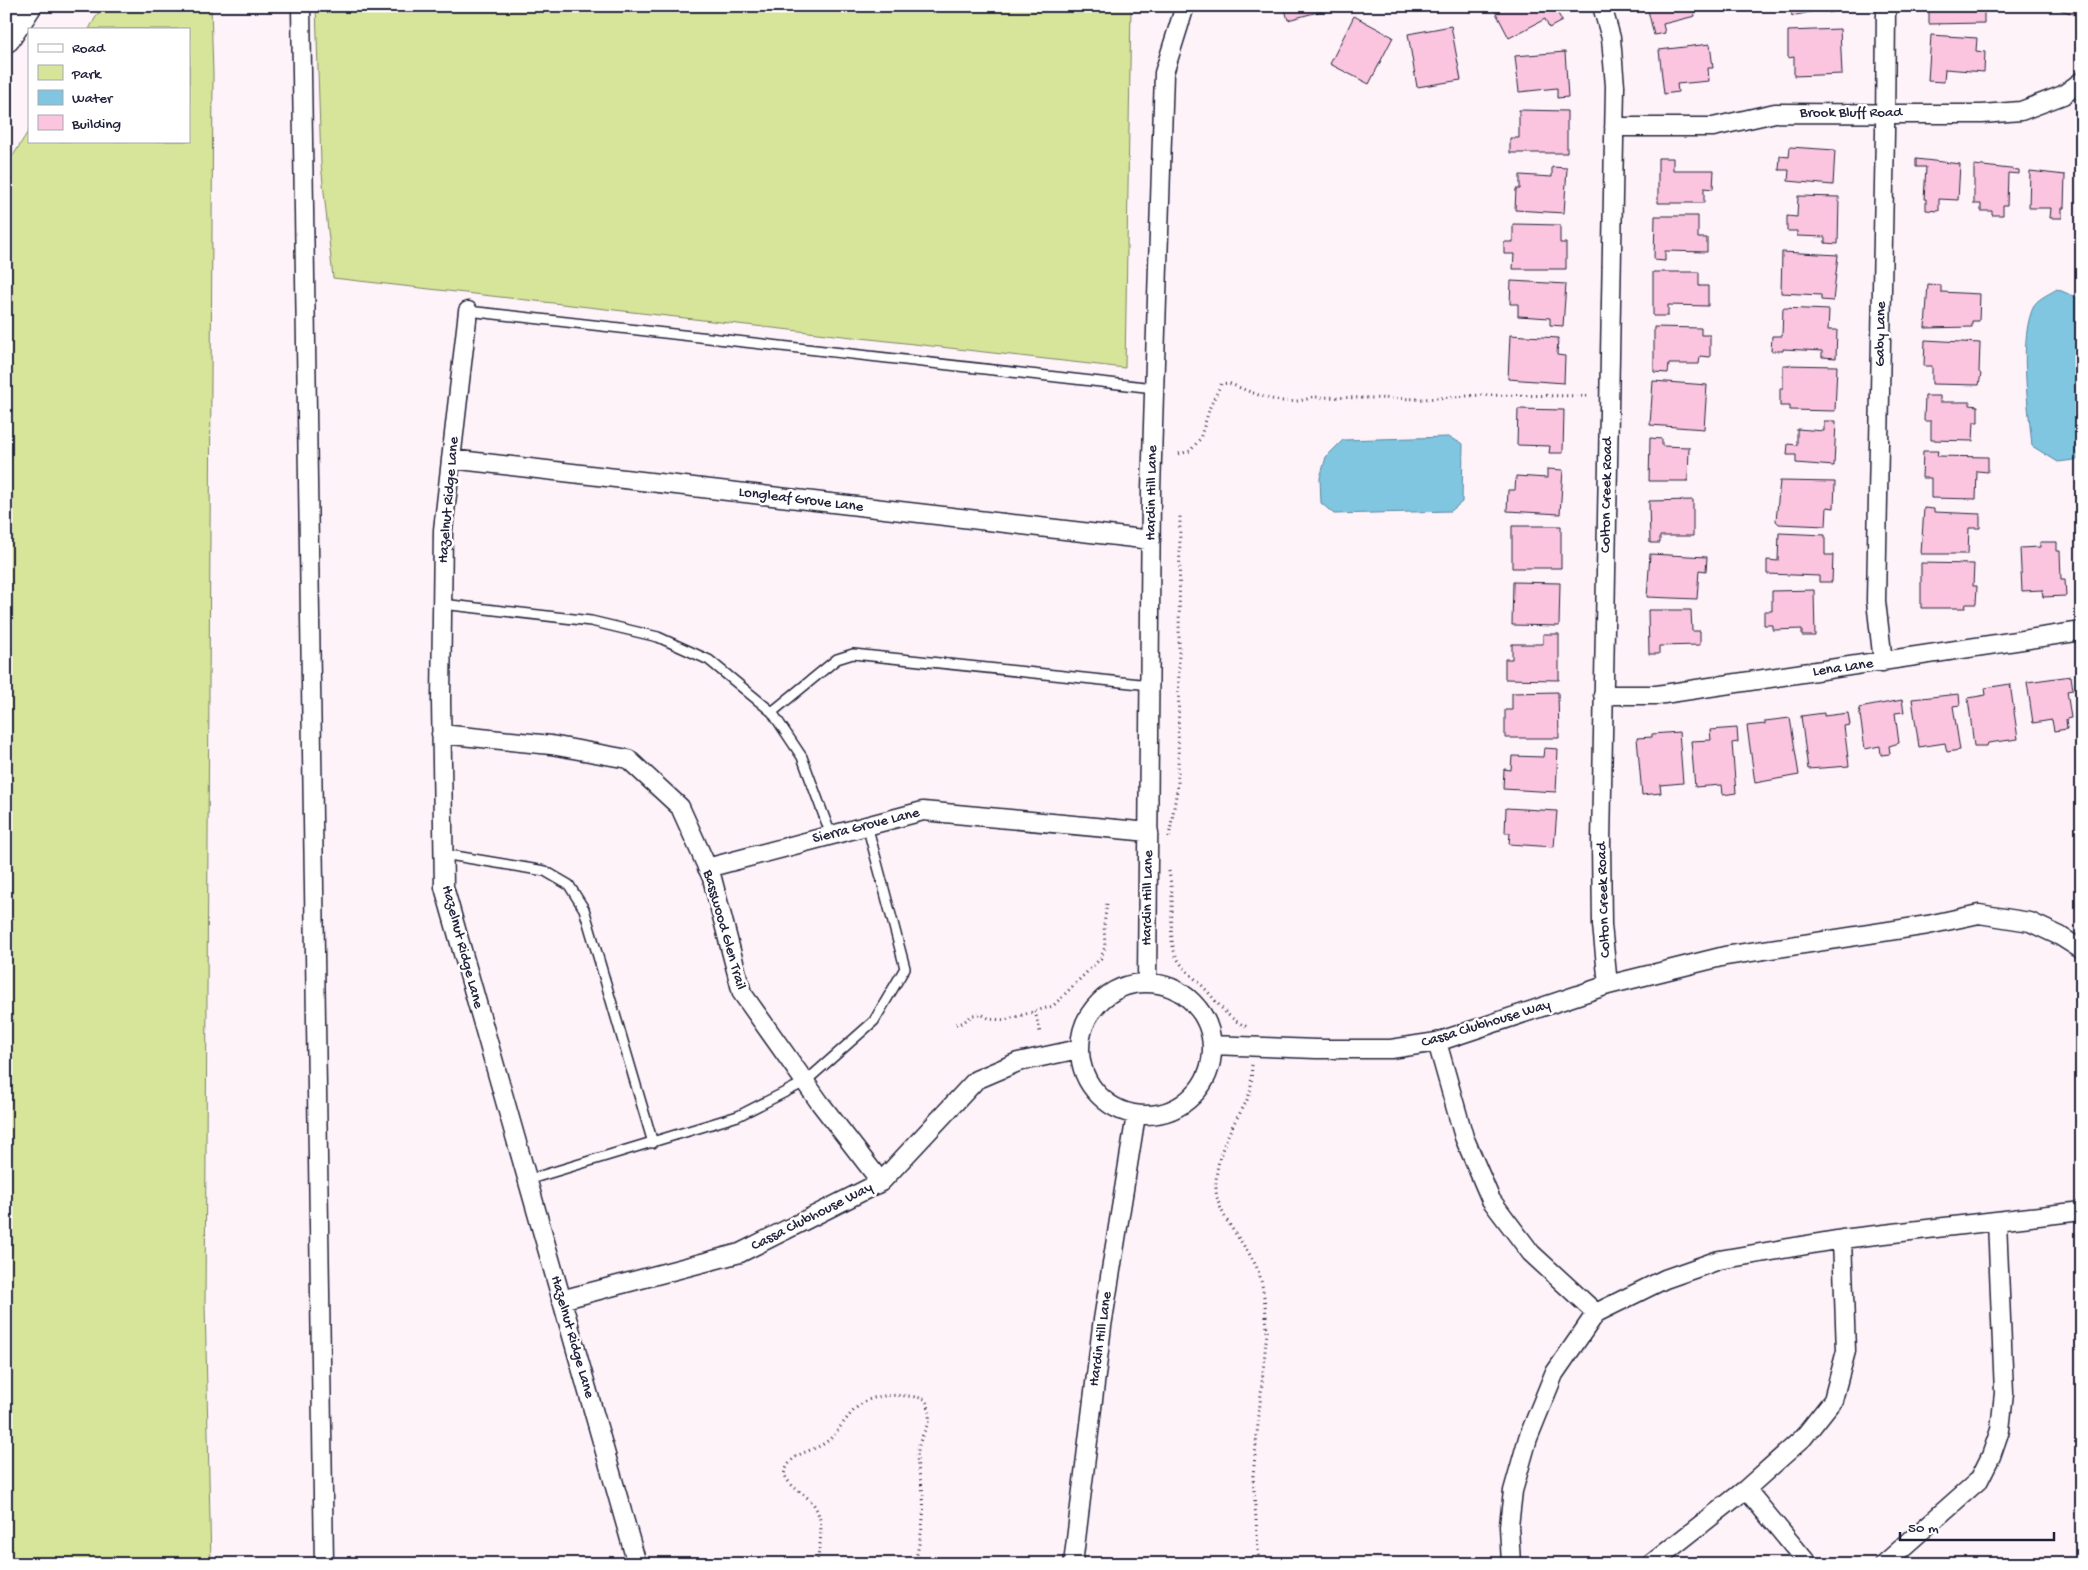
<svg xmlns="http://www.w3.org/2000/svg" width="2088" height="1570" font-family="'Gochi Hand',sans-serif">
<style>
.green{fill:#d6e599;stroke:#7c846a}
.water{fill:#80c6e1;stroke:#5a849f}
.building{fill:#fbc5e0;stroke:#22223b}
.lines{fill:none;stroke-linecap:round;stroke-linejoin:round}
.lane-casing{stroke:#22223b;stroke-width:12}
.street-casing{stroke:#22223b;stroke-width:21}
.highway-casing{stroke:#22223b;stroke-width:31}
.path{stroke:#22223b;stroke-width:3;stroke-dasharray:1 4;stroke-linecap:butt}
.lane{stroke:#fff;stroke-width:9}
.street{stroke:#fff;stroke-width:18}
.highway{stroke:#fff;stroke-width:28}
.labels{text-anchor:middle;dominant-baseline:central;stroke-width:5;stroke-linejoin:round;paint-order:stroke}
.street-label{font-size:15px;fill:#22223b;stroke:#fff}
</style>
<rect width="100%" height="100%" fill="#fef3f9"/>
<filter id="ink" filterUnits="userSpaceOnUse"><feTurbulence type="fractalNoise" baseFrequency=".02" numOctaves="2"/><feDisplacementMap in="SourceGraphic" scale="10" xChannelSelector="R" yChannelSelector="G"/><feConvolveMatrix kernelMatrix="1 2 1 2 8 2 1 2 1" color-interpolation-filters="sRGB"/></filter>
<g filter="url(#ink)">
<path class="green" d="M102 6H211L213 74 205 1303 211 1564H6V167L29 130V141H189V29H89Z
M316 6H1131L1125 368 333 278 321 164Z"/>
<path class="water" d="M2057 289 2082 300V459L2058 462 2032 446C2029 410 2017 335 2035 304 2039 298 2051 293 2057 289Z
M1448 437 1463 444 1462 502 1451 511 1334 514 1321 503 1320 478 1326 457 1343 440Z"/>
<path class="building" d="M1284 6H1340L1288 20Z
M1498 6H1554L1562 21 1549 28 1545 19 1509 38 1494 9Z
M1647 6H1693L1695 16 1663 24 1665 33 1654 35Z
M1790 6H1839L1840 10 1829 13 1828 8 1792 16Z
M1929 6H1984V23L1929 24Z
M2051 6H2082V9L2079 16Z
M1354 16 1393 37 1369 84 1330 64Z
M1451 26 1461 80 1417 87 1408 34Z
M1840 29 1842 74 1794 76V57L1788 58V31Z
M1931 35 1977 38 1976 51 1985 52 1984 72 1945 69 1944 82 1928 81Z
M1710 44 1713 68H1708L1709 81 1677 84 1678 92 1664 94 1659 50Z
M1565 52 1568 97 1557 98V88L1519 92 1515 56Z
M1519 110 1567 111V153H1510V138H1519Z
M1790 147 1835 150 1833 185 1788 181 1789 170H1779L1780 156 1789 157Z
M1658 158H1673V170H1714L1713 189 1704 188V203H1658Z
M1916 159 1960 164 1958 200 1939 199V211L1926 210V199H1924L1926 167H1916Z
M1974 165 2019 170V174L2008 173 2007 205H2003V215H1992V211H1981V204H1974Z
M1552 167 1567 168 1564 213 1515 210 1516 189H1520V175L1552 177Z
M2030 171 2065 175 2064 208H2062V218H2050L2051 208H2029Z
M1798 196 1839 197 1838 244 1825 243V237L1797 236V231H1787V216L1797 217Z
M1655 216H1698V238H1707V252L1665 251V261L1654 260Z
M1513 224 1560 225V243H1566V269H1513L1514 254H1504V242H1513Z
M1782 252 1838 255 1833 301 1821 300V295L1781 293Z
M1653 272H1699V286H1708V306L1668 305V316H1653Z
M1511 281 1566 284 1563 326 1550 325V318L1518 316V304H1510Z
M1928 284 1941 285V292L1980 294 1979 321H1972V327L1925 328Z
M1783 308 1829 310 1828 330H1837L1836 358 1822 357V351L1783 349V351H1771L1772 336H1782Z
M1654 327 1701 328V335H1710V357L1700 356 1699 364H1669L1668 373 1654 372Z
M1510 335 1558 338 1557 355 1565 356 1564 383 1508 379Z
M1925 340 1980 343 1979 372 1981 374 1979 385 1932 384V366H1924Z
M1783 365 1837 366 1835 411 1790 410V406H1780V388H1783Z
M1653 381 1707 385 1704 429 1650 425Z
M1925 396H1940V402H1970V405L1978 406V422H1974L1973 441 1931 440V421H1924Z
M1518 409 1564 410 1563 453H1549L1550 446 1517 445Z
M1824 421H1836L1834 466 1796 463V455H1787L1788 444 1797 445V429L1824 431Z
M1650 438 1662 439V446L1689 447 1688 481H1649Z
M1923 451H1938L1937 456 1988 457V472L1977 471 1976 499 1931 498V478H1922Z
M1547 469 1563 470 1560 514 1507 511 1508 490H1515L1516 476 1547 478Z
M1780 481 1835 482 1834 508 1827 507 1826 526 1779 524 1776 521Z
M1693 500V536H1660V543H1650L1649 501Z
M1924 508 1934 509V512L1980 514V528H1969L1968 554H1921Z
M1512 526H1561V568H1512Z
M1779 533 1825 535V555H1833L1832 582H1819V576L1767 574V560L1778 561Z
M2040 542H2057V551H2060L2061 580H2065L2066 596 2043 597 2042 590 2022 591 2020 548 2040 547Z
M1650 554 1707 557 1706 571 1699 570 1697 599 1647 597Z
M1921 563 1974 564 1973 586H1977L1976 604H1966L1965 608H1921Z
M1513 582 1560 583 1559 626 1512 625Z
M1814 590 1815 636H1802V629L1773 630V625H1764V611H1772V591Z
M1648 610H1691L1692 631H1700V645L1659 646V654H1649Z
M1543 634H1559V680L1505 679V659H1512V644H1543Z
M2071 676 2073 690 2067 691 2071 718 2066 719 2067 729 2054 731 2052 720 2033 723 2027 682Z
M2010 684 2018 739 1988 743 1987 746H1974L1968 698 1986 695 1985 688Z
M1558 692 1559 738H1505V710H1512V693Z
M1959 694 1960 705 1953 706 1960 750 1947 752 1945 743 1919 747 1912 699Z
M1902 700 1904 712 1895 713 1899 743 1889 746 1890 754 1881 755 1880 746 1865 749 1859 708Z
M1824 713V716L1848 713 1850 725 1844 726 1849 766 1808 769 1801 716Z
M1790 718 1799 775 1755 783 1747 726 1765 724V721Z
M1737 728 1738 742 1732 743 1736 793 1723 795 1722 785 1695 787 1691 741 1711 740 1710 730Z
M1679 732 1683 783 1660 785 1661 793 1642 795 1637 738 1652 737V734Z
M1544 748 1558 749 1556 792 1503 789 1504 769 1511 770 1512 756 1543 757Z
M1506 808 1557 811 1554 847 1509 844 1510 833H1505Z"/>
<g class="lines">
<g class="lane-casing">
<path id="lane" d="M468 311 1154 388
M442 604 591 621 658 637 709 660 772 712 802 757 831 835
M772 712 837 659 853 654 1150 685
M443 854 545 871 569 885 584 909 653 1143
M527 1180 738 1116 805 1082 874 1021 905 968 867 825"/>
</g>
<g class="street-casing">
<path id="street" d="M301 6 324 1564
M1602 6 1611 38 1615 86 1601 843 1602 925 1608 985
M1614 127H1713L1775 113 1982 114 2021 111 2063 95 2082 81
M468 311 443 530 441 701 444 887 637 1564
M451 459 1151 540
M1883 662 1876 601 1885 132 1886 6
M1603 695H1657L2082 631
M441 734 551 745 628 759 680 807 712 878 742 993 820 1103 881 1182
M707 868 923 811 1149 832
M1147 982 1151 490 1164 73 1185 6
M1080 1049a66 66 0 1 1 132 0a66 66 0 1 1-132 0Z
M1437 1042 1464 1137 1491 1200 1531 1253 1596 1313
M1212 1045 1316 1049H1391L1437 1042 1608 985 1725 956 1928 925 1979 914 2030 922 2060 936 2082 950
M561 1300 740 1253 881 1182 976 1080 1018 1062 1079 1049
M1746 1489 1808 1564
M1073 1564 1102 1326 1136 1115
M1511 1564 1509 1526 1513 1491 1528 1438 1554 1374 1596 1313 1665 1279 1719 1260 1842 1239 2082 1211
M1651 1564 1746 1489 1803 1438 1833 1400 1846 1351 1842 1239
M1884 1564 1979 1480 1991 1456 2000 1430 2004 1393 1997 1221"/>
</g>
<g class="highway-casing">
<path id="highway" d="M6 38 27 6"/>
</g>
<path class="path" d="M1179 454 1190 451 1200 439 1210 407 1221 384 1228 383C1257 394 1283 409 1313 397L1423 399 1482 395 1590 396
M1169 837 1178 784 1180 514
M1169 871C1170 879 1172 888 1172 897 1173 917 1168 941 1177 958 1185 972 1198 980 1208 992 1221 1007 1229 1020 1248 1027
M1035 1011 1040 1032
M956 1024 962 1023 973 1015 981 1014 990 1019 1005 1020 1053 1006 1101 958 1105 947 1104 925 1107 903
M1252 1065C1251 1074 1252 1083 1250 1092 1246 1105 1239 1114 1233 1125 1222 1147 1215 1166 1216 1191 1219 1218 1243 1240 1255 1264 1264 1280 1266 1313 1267 1331L1253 1476 1259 1564
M817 1564C820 1542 827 1517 809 1499 798 1489 791 1488 784 1474 791 1451 808 1454 825 1443 835 1436 840 1426 848 1417 853 1411 860 1403 868 1400 885 1393 909 1395 925 1399 937 1420 921 1430 918 1450 915 1464 922 1481 923 1495 925 1522 920 1538 915 1564"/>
<use href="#lane" class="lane"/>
<use href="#street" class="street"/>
<use href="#highway" class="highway"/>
</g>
</g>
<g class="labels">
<g class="street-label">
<text x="1851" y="113">Brook Bluff Road</text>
<text transform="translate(1881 334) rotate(-89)">Gaby Lane</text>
<text transform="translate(1152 493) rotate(-89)">Hardin Hill Lane</text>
<text transform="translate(1607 495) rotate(-89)">Colton Creek Road</text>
<text transform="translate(449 500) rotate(-85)">Hazelnut Ridge Lane</text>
<text transform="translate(801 500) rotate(7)">Longleaf Grove Lane</text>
<text transform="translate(1843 668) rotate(-8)">Lena Lane</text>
<text transform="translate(866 826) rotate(-14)">Sierra Grove Lane</text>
<text transform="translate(1148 898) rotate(-89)">Hardin Hill Lane</text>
<text transform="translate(1604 900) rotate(-92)">Colton Creek Road</text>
<text transform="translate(724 930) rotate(74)">Basswood Glen Trail</text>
<text transform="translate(462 947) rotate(75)">Hazelnut Ridge Lane</text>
<text transform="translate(1486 1024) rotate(-17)">Cassa Clubhouse Way</text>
<text transform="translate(812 1217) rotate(-27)">Cassa Clubhouse Way</text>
<text transform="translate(572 1337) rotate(74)">Hazelnut Ridge Lane</text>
<text transform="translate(1101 1339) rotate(-82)">Hardin Hill Lane</text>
</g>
</g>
<rect width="2088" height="1570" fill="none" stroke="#fff" stroke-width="25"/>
<rect x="12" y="12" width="2063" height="1545" fill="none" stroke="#22223b" stroke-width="2" filter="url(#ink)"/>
<rect x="28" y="28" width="162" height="115" fill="#ffffff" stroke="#a7a7b1"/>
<rect x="38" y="44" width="25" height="8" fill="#ffffff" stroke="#a7a7b1"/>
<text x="72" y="52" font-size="15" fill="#22223b">Road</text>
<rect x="38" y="65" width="25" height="15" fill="#d6e599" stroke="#a7a7b1"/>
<text x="72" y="78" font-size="15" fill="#22223b">Park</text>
<rect x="38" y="90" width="25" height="15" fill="#80c6e1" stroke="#a7a7b1"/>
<text x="72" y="102" font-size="15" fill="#22223b">Water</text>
<rect x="38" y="115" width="25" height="15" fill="#fbc5e0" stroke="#a7a7b1"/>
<text x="72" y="128" font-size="15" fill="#22223b">Building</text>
<path d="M1900 1532v8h154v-8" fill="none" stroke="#22223b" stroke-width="2.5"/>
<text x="1908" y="1532" font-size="15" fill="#22223b" stroke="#ffffff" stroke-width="4" paint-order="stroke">50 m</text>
</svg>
